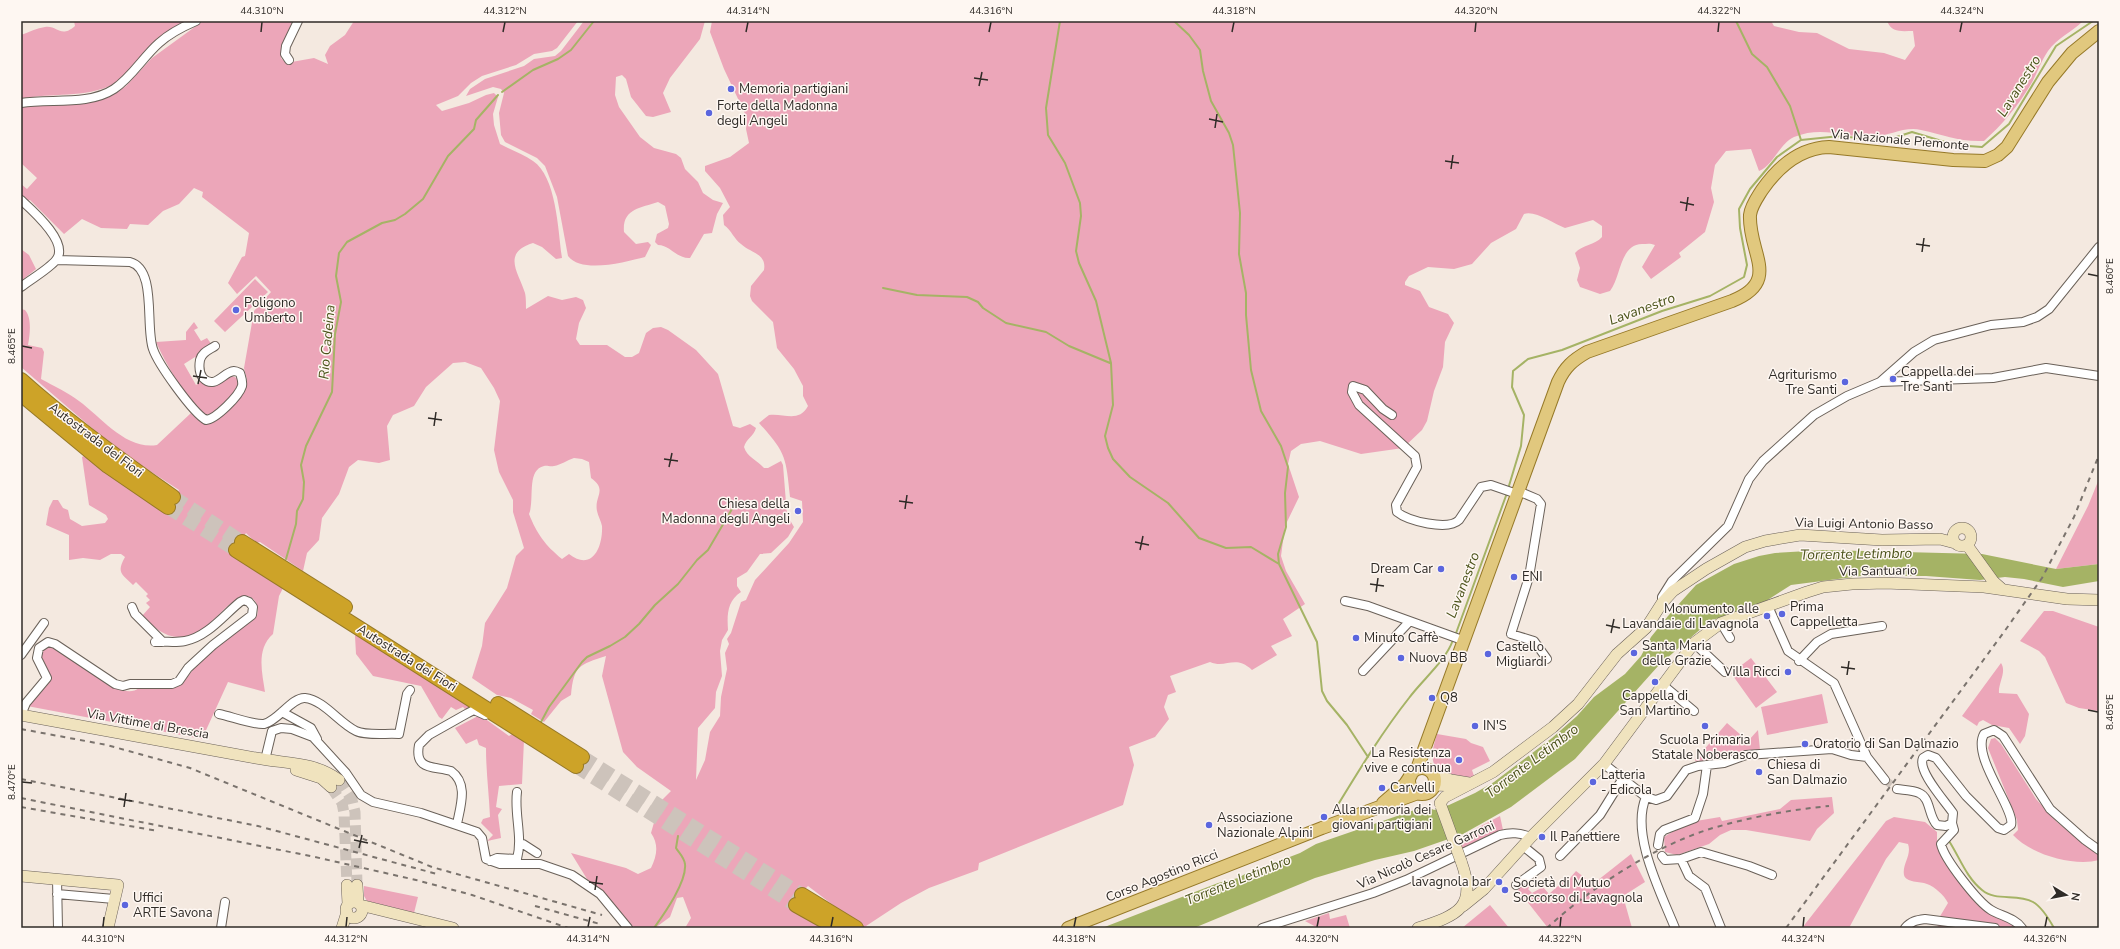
<svg xmlns="http://www.w3.org/2000/svg" width="2120" height="949" font-family="'Nunito Sans',sans-serif">
<style>
.green{fill:#eca6b9;fill-rule:evenodd}
.water{fill:#a5b365}
.lines{fill:none;stroke-linecap:round;stroke-linejoin:round}
.stream{stroke:#a5b365;stroke-width:2}
.street-tunnel{stroke:#cdc3bb;stroke-width:8;stroke-dasharray:8 4;stroke-linecap:butt}
.secondary-tunnel{stroke:#cdc3bb;stroke-width:11;stroke-dasharray:11 5.5;stroke-linecap:butt}
.highway-tunnel{stroke:#cdc3bb;stroke-width:14;stroke-dasharray:14 7;stroke-linecap:butt}
.street-casing{stroke:#6a6159;stroke-width:10}
.secondary-casing{stroke:#6a6159;stroke-width:12}
.primary-casing{stroke:#967928;stroke-width:14}
.highway-casing{stroke:#967928;stroke-width:16}
.street{stroke:#fff;stroke-width:8}
.secondary{stroke:#f0e3be;stroke-width:11}
.primary{stroke:#e1c87e;stroke-width:12}
.highway{stroke:#cda328;stroke-width:14}
.rail{stroke:#7a736d;stroke-width:2;stroke-dasharray:5 5;stroke-linecap:butt}
.secondary-bridge-casing{stroke:#6a6159;stroke-width:12;stroke-linecap:butt}
.secondary-bridge{stroke:#f0e3be;stroke-width:11}
.ticks{fill:none;stroke:#2f2b27;stroke-width:1.5}
.poi-dot{fill:#5b66de;stroke:#fef7f2;stroke-width:1.5}
.labels{text-anchor:middle;dominant-baseline:central;stroke-width:3;stroke-linejoin:round;paint-order:stroke}
.poi-label{font-size:13px;fill:#2f2b27;stroke:#fef7f2;text-anchor:start}
.street-label{font-size:13px;fill:#2f2b27;stroke:#fef7f2}
.water-label{font-size:14px;font-style:italic;fill:#4b531a;stroke:#fef7f2}
.neatline{fill:none;stroke:#2f2b27;stroke-width:1.5}
.ticks-label{font-size:10px;text-anchor:middle;fill:#2f2b27}
</style>
<rect width="100%" height="100%" fill="#f4e9e0"/>
<path class="green" d="M74 21H190L114 84C84 99 52 92 21 99V35C29 32 37 28 45 27 58 25 60 39 75 26Z
M203 21H292L282 50 281 58 286 63 314 58 328 64 325 55 330 46 345 35 354 21H578L557 48 552 51 534 54 516 65 482 76 471 83 458 96 436 105 442 111 469 103 486 95 494 93 498 97 493 114 494 125 500 144C511 150 523 154 533 161 557 177 558 232 562 258L556 259 542 247 533 243C501 253 519 273 525 293 526 297 526 304 526 309L548 296 562 300 576 297 583 300 586 308 579 323 576 339 580 345H607L625 357H632L639 353 646 333 653 328 661 327 668 330 696 350 718 374 733 426 740 428 750 424 756 428C754 436 746 439 744 447 747 457 757 460 764 468H768L781 461 783 465 787 515 794 527 788 537 771 553 760 554 747 572 737 578V586L741 592C727 601 727 615 728 630L722 640 720 651 722 676 716 692 715 708 698 728 696 780 705 760 710 732 720 716 721 697 727 669 725 653 729 644 727 639 731 633 741 602 746 600 755 580 789 543 803 522 802 501 790 497C786 457 786 453 759 423L769 415C784 413 799 423 808 406L803 396V386L794 369 777 348 773 322 752 301 750 296 751 286 764 270C767 253 750 253 741 244 734 239 732 231 724 225L723 215 730 207 720 188 705 171V166L730 157 749 143 746 129 747 118 724 69 710 32 712 21H1771L1774 26 1799 32 1817 33 1849 49 1884 53 1905 60 1915 46 1913 31C1901 31 1892 33 1887 21H2083C2072 32 2057 38 2048 51 2041 61 2037 74 2031 84 2018 106 2002 125 1984 141 1958 142 1945 135 1921 130 1905 126 1889 136 1873 137 1845 138 1823 125 1794 137 1779 144 1773 166 1759 171L1751 149 1726 151 1715 165 1711 188 1714 202 1705 232 1679 253 1681 257 1651 279 1642 267 1655 245C1650 243 1647 244 1642 244 1620 244 1621 277 1610 291L1600 294 1580 287 1577 280 1580 268 1575 253C1582 245 1595 245 1602 237V226L1593 220 1565 228C1554 224 1535 210 1524 214L1516 229 1491 243 1472 264 1454 269 1428 267 1409 276 1405 282V285L1420 291 1429 307 1448 314 1454 323 1445 342 1443 367 1434 391 1427 421 1422 430 1403 448 1361 454 1320 441 1301 444 1291 451 1288 464 1299 497 1285 526 1281 556 1286 571 1305 604 1283 619 1292 636 1271 646 1277 655 1252 670C1235 654 1226 669 1210 662L1170 676 1176 692 1168 695 1164 707 1169 719 1155 737 1129 747 1134 765 1123 805 979 863 978 870 929 888 901 903 863 928 808 886 804 890 825 928H685L691 918 683 897 677 898 670 917 655 928H638L628 925 608 897 587 879 571 853 626 868 638 874 651 868C657 855 659 845 651 833L655 819 654 808 671 791 637 767 623 752 602 676 606 656C579 665 574 665 571 695L561 701 544 722 531 714 533 710 511 698 497 695 472 678 482 646 485 623 507 588 516 556 524 548 513 512V500L499 472 494 450 500 401 494 388 481 368 465 362 453 363 426 387 414 406 393 415 387 426 390 460 379 463 358 460 349 467 339 494 322 518 319 540 307 553 303 571 260 542 256 543 246 533 233 553 284 586 279 596 273 634C256 649 262 672 265 692L228 682 202 739 27 706 48 683 50 677 41 655 45 648 50 646 56 647 117 689C125 691 133 693 139 688L177 687 182 684 195 667 233 632 257 616C259 608 257 599 248 596 226 598 214 628 190 635 169 642 156 629 142 616L150 607 146 603 150 600 146 596 148 594 136 582 133 585C122 574 116 573 125 557L121 554H111L100 560 83 558 69 560V535L46 525 49 508 53 500H58L63 508 68 510 70 519 82 526 105 523 108 519 106 515 89 505 82 457 86 455 167 510 179 490 104 441 93 429 21 367V309L25 310C32 318 30 334 28 345L42 348 44 352 41 379C54 386 67 392 79 401 102 418 126 450 157 445L191 413C195 417 201 424 209 423 221 422 238 396 246 386L247 380 244 368 254 311 271 292 256 276 237 294 228 283 242 257 245 256 249 233 202 197 203 192 194 188 179 204 163 211 148 225 130 224 127 229 101 228 82 219 64 234 30 200 27 201 21 195V184L27 189 37 178 21 163V107L103 98 115 94 126 86 152 58ZM574 458 582 459 589 462 591 478C608 490 594 496 597 511 598 516 601 521 602 526 603 547 592 572 569 554L562 559C545 545 537 534 529 514 535 500 526 470 544 466 547 465 550 467 554 466 561 465 567 460 574 458Z
M584 21H705L700 39 670 78 663 93 671 112 653 117 646 116 631 97 626 79 622 75 616 77 615 95 619 107 640 137 654 148 676 154 681 158 685 169 698 182 703 193 713 200 723 203 717 214 712 233 704 234 690 258C677 259 670 245 658 245L655 242 657 234 668 228 669 224 665 206 658 202C640 208 622 209 624 232L636 244 648 242 651 245 645 257C625 262 582 274 568 256L557 197 545 166 537 158 505 142 501 135 499 113 504 93 501 89 493 87 466 96 470 89 485 79 524 66 534 59 555 56 561 51Z
M21 249 29 255 36 269 21 281Z
M255 279 268 292 225 332 214 321Z
M194 322 198 328 194 330 201 341 207 338 212 345 197 359 195 357 184 364 196 385 203 380 213 386 232 376 239 379C239 390 232 396 224 404 219 409 215 416 206 414 192 412 162 356 156 342L186 340V332Z
M2099 479V564L2056 569 2088 506Z
M2044 611H2053L2099 627V711L2079 708 2066 703 2045 657 2039 651 2020 641Z
M357 631 473 705 465 709 463 707 456 710 451 707 442 719 439 717 421 686 373 676 356 654 355 636Z
M1751 658 1777 692 1756 708 1731 673Z
M2001 663C2007 672 1998 683 1999 693L2017 694 2029 714 2025 736 2020 744 2009 728 1992 725 1983 720 1979 722 1977 726 1962 716Z
M1822 694 1828 723 1767 735 1761 707Z
M480 715 509 736 515 732 524 740 522 784 499 786 496 807 502 809 498 815 501 838 487 841 493 835 481 823 483 819 490 817C489 793 486 772 486 748L479 745 477 739 466 744 455 728Z
M1727 723 1748 741 1758 730 1760 750 1697 763 1695 760Z
M1437 734 1466 739 1471 743 1483 747 1490 761 1472 770 1474 776 1470 778 1440 772C1428 762 1433 747 1437 734Z
M1995 738 2001 744 2036 799 2057 822 2099 856V860C2074 867 2030 854 2013 835L2018 830 2017 820 1988 748 1991 739Z
M1832 797 1834 813 1817 829 1810 841 1746 830H1731L1720 835 1709 844 1677 855 1665 852 1664 837 1677 829 1696 821 1720 817 1722 821 1780 809 1791 800Z
M1500 816 1503 830 1462 851 1456 839Z
M1894 817 1925 822 1937 832V847L1951 869 1980 906 2030 928H1939L1936 923 1948 903C1944 895 1935 887 1927 884 1920 881 1906 883 1904 875 1902 864 1912 855 1908 844L1899 842 1886 859 1849 928H1802L1886 821Z
M1631 854 1645 882 1623 896 1632 928H1548L1518 890 1519 889 1517 886 1525 879 1530 887 1528 889 1532 893 1543 887 1549 894 1568 877 1570 878 1576 871 1593 884Z
M364 886 418 897 414 913 367 901 364 896Z
M1490 905 1509 928H1462Z
M1329 913 1330 919 1346 915 1350 928H1318L1305 921Z"/>
<path class="water" d="M1824 550 1982 554 2056 569 2099 564V581L2063 587 2024 579 2005 577 1980 580 1926 576H1861L1791 585 1766 601 1710 621 1659 665 1575 759 1511 807 1463 834 1414 851 1375 860 1315 878 1194 928H1102L1218 883 1238 878 1245 874 1300 853 1316 844 1426 806 1434 810 1449 805 1475 793 1494 782 1552 738 1577 716 1594 697 1625 674 1641 656 1651 637 1668 616 1696 585 1734 564 1759 556 1775 553Z"/>
<g class="lines">
<path class="stream" d="M1060 21 1046 108 1048 135 1065 163 1080 203 1081 216 1076 251 1079 263 1096 301 1111 363 1113 405 1105 436 1108 448 1113 459 1130 477 1168 503 1199 538 1226 548 1251 547 1279 564
M1174 21 1189 35 1200 50 1203 71 1211 101 1229 133 1233 145 1240 213 1239 254 1246 293V315L1251 370 1261 411 1281 446 1288 467 1285 493 1286 527 1278 554 1279 564 1317 642 1322 691 1327 701 1347 725 1368 757
M1736 21 1752 54 1767 67 1790 106 1801 140
M502 92 533 70 558 59 571 50 594 21
M883 288 917 295 967 297 978 302 983 308 1006 323 1046 332 1069 346 1110 363
M1508 489 1521 446 1524 415 1512 387 1513 371 1528 359 1562 350 1662 311 1710 296 1744 277 1747 265 1740 228 1739 209 1750 189 1777 157 1801 140 1840 136 1884 141 1912 132 1955 145 1982 147 2009 124 2056 46 2093 21
M286 559 296 524 297 511 303 499 304 482 301 465 306 446 332 392 335 334 341 302 336 276 339 253 347 242 382 223 395 220 405 214 423 199 448 156 474 129 476 120 498 95
M1455 636 1507 493
M541 722 549 707 582 662 587 657 610 646 625 637 639 624 655 605 678 584 697 560 708 550 732 509
M1339 803C1361 767 1383 731 1409 698 1423 679 1445 662 1453 640
M1949 841C1960 858 1966 877 1982 890 1996 902 2017 893 2033 902 2042 907 2049 919 2054 928
M654 928C664 914 687 882 685 864 684 857 679 853 676 848L678 836"/>
<path class="street-tunnel" d="M1885 780 1897 789"/>
<path class="secondary-tunnel" d="M339 780 352 800 355 812 357 885
M331 787 342 803 344 813 347 885"/>
<path class="highway-tunnel" d="M173 497 242 542
M168 507 236 550
M582 757 802 895
M576 766 796 905"/>
<g class="street-casing">
<path id="street" d="M289 60 285 54 286 46 298 21
M21 103C50 98 88 106 114 89 132 77 143 57 159 43 170 33 182 27 196 21
M21 200C33 211 70 243 56 260 49 269 31 279 21 287
M57 260 130 262C157 269 145 327 153 349 158 364 193 413 206 420 216 419 239 396 242 386 243 381 241 377 240 373 238 372 236 371 234 371 223 372 215 390 203 378 199 373 199 366 200 360 202 352 209 350 215 346
M1880 382 1993 378 2046 368 2099 376
M1392 415 1383 409 1365 390 1353 386 1352 392 1359 405 1415 456 1417 467 1396 505 1397 512C1408 521 1448 531 1459 520L1481 487 1491 485 1517 494
M1518 491 1537 499 1541 504 1529 577 1511 634 1534 641 1547 659
M1345 601 1368 606 1465 641
M1662 603V597L1672 581 1728 526 1749 479 1763 461 1814 415 1847 396 1880 382 1914 352 1934 340 1991 325 2023 322 2037 317 2049 309 2099 247
M1768 606 1788 651 1834 683 1867 757 1885 780
M132 607 135 614 163 642
M1721 623 1730 638
M1694 643 1725 672
M21 655 44 623
M1799 661 1817 642 1831 634 1882 626
M1363 671 1409 622
M1663 685 1694 711
M282 712 311 728 317 739
M219 714C230 716 253 725 264 724 278 721 292 697 305 698 324 700 339 723 356 731 366 736 387 733 399 734L407 694 410 690
M21 715 26 703 47 678 37 658 39 648 48 642 55 644 115 684 123 686 130 684H172L179 681 188 668 213 645 252 615 253 607 249 602 244 600 240 602C224 615 207 637 185 641 175 643 165 641 155 642
M265 760 272 731 281 728 292 729 313 737 346 773 361 795 373 802 421 813 477 832 482 838 486 859 500 864H540L572 875 600 894 628 928
M1604 764 1646 797 1656 800 1667 796 1686 770 1698 766 1724 763 1746 755 1832 749 1851 755 1867 757
M1897 789C1903 790 1913 790 1919 793 1931 798 1928 816 1937 825L1946 826 1952 823
M1646 797C1630 834 1661 893 1675 928
M1952 823 1953 813C1945 801 1917 771 1923 758L1928 755 1936 758 1966 796 1998 828 2004 830 2011 825C2016 810 1971 757 1984 734L1994 730 2003 736 2050 809 2085 840 2099 850
M1952 823 1954 830 1941 844C1944 859 1978 902 1991 910 2001 916 2015 918 2022 928
M457 824C460 807 469 784 451 771 435 766 414 771 419 745L429 735 468 713 474 710 485 715
M519 844H523L537 853
M1658 845 1660 834 1664 830 1695 818 1703 794 1707 765
M1560 856 1600 815 1623 778
M1662 856 1665 860 1681 859 1701 852 1749 866 1772 875
M1681 859 1689 876 1705 888 1721 928
M490 861 497 858 517 859C523 837 514 814 517 792
M57 879 58 928
M1516 885 1541 867 1539 859 1523 846
M57 894 114 899
M221 928 225 902
M1262 928 1373 893 1406 880 1500 835C1512 832 1520 833 1531 837
M1905 928C1911 921 1917 920 1925 919L1995 928"/>
</g>
<g class="secondary-casing">
<path id="secondary" d="M1953 537a9 9 0 1 1 18 0a9 9 0 1 1-18 0Z
M1967 545 1993 581 2002 589
M21 715 256 758C286 764 313 761 339 780
M296 770 321 778 331 787
M1433 774 1451 780 1469 783
M1434 785 1457 786
M1440 803 1445 797 1493 772 1553 727 1578 704 1617 654 1646 628 1662 603 1673 591 1706 569 1745 547 1765 541 1800 535 1882 540 1940 539 1955 543
M21 876 118 885 108 928
M347 885 348 904
M357 885 358 903
M346 910a8 8 0 1 1 16 0a8 8 0 1 1-16 0Z
M360 905 453 928
M1463 906 1484 889 1531 837 1604 764 1694 643 1721 623 1807 592 1823 587 1852 584 1885 583 1984 587 2067 599 2099 600
M342 928 347 912
M1418 928C1458 915 1478 908 1461 861"/>
</g>
<g class="primary-casing">
<path id="primary" d="M1409 781a13 13 0 1 1 26 0a13 13 0 1 1-26 0Z
M1417 769 1558 382C1565 367 1573 360 1587 352L1732 301C1782 281 1748 253 1750 215 1751 206 1757 198 1762 190 1778 167 1799 148 1829 147L1953 160 1985 161 1998 155 2007 147 2048 82 2072 53 2099 31
M1383 803 1405 784 1411 775
M1068 928 1322 828 1418 793"/>
</g>
<g class="highway-casing">
<path id="highway" d="M21 380C69 423 120 460 173 497
M21 394 108 466 168 507
M242 542 345 607
M236 550 576 766
M498 704 582 757
M802 895 856 928
M796 905 837 928"/>
</g>
<use href="#street" class="street"/>
<use href="#secondary" class="secondary"/>
<use href="#primary" class="primary"/>
<use href="#highway" class="highway"/>
<path class="rail" d="M21 729 107 745 190 768 432 867 602 915
M21 779 258 826 437 874
M21 798 315 857 416 880 472 895 568 928
M21 807 158 831
M535 906 600 924
M1547 928C1590 888 1656 845 1713 828 1751 817 1789 810 1829 806
M1786 928 2004 632 2042 578 2074 517 2099 455"/>
<g class="secondary-bridge-casing">
<path id="secondary-bridge" d="M1441 806 1461 861"/>
</g>
<use href="#secondary-bridge" class="secondary-bridge"/>
</g>
<path class="ticks" d="M261 32 262 22M503 32 505 22M746 32 748 22M989 32 991 22M1232 32 1234 22M1475 32 1476 22M1718 32 1719 22M1960 32 1962 22M974 78 988 80M979 86 982 72M1209 119 1223 122M1215 128 1217 114M1445 161 1459 163M1451 169 1453 155M1680 202 1694 205M1686 211 1688 197M1916 244 1930 246M1922 252 1924 238M2088 274 2098 276M22 346 32 348M193 376 207 378M198 384 201 370M428 418 442 420M434 426 436 412M664 459 678 461M669 467 672 453M899 501 913 503M905 509 907 495M1135 542 1149 545M1140 550 1143 536M1370 584 1384 586M1376 592 1378 578M1606 625 1620 628M1611 633 1614 619M1841 667 1855 669M1847 675 1849 661M2088 710 2098 712M22 782 32 783M118 799 132 801M124 807 126 793M354 840 368 843M359 848 362 835M589 882 603 884M595 890 597 876M103 927 104 917M346 927 347 917M588 927 590 917M831 927 833 917M1074 927 1076 917M1317 927 1319 917M1560 927 1561 917M1803 927 1804 917M2045 927 2047 917"/>
<g class="poi-dot">
<circle cx="731" cy="89" r="4"/>
<circle cx="709" cy="113" r="4"/>
<circle cx="236" cy="310" r="4"/>
<circle cx="1893" cy="379" r="4"/>
<circle cx="1845" cy="382" r="4"/>
<circle cx="798" cy="511" r="4"/>
<circle cx="1441" cy="569" r="4"/>
<circle cx="1514" cy="577" r="4"/>
<circle cx="1782" cy="614" r="4"/>
<circle cx="1767" cy="616" r="4"/>
<circle cx="1356" cy="638" r="4"/>
<circle cx="1634" cy="653" r="4"/>
<circle cx="1488" cy="654" r="4"/>
<circle cx="1401" cy="658" r="4"/>
<circle cx="1788" cy="672" r="4"/>
<circle cx="1655" cy="682" r="4"/>
<circle cx="1432" cy="698" r="4"/>
<circle cx="1475" cy="726" r="4"/>
<circle cx="1705" cy="726" r="4"/>
<circle cx="1805" cy="744" r="4"/>
<circle cx="1459" cy="760" r="4"/>
<circle cx="1759" cy="772" r="4"/>
<circle cx="1593" cy="782" r="4"/>
<circle cx="1382" cy="788" r="4"/>
<circle cx="1324" cy="817" r="4"/>
<circle cx="1209" cy="825" r="4"/>
<circle cx="1542" cy="837" r="4"/>
<circle cx="1499" cy="882" r="4"/>
<circle cx="1505" cy="890" r="4"/>
<circle cx="125" cy="905" r="4"/>
</g>
<g class="labels">
<g class="poi-label">
<text x="739" y="89">Memoria partigiani</text>
<text x="717" y="106">Forte della Madonna<tspan x="717" dy="15">degli Angeli</tspan></text>
<text x="244" y="303">Poligono<tspan x="244" dy="15">Umberto I</tspan></text>
<text x="1901" y="372">Cappella dei<tspan x="1901" dy="15">Tre Santi</tspan></text>
<text x="1837" y="375" text-anchor="end">Agriturismo<tspan x="1837" dy="15">Tre Santi</tspan></text>
<text x="790" y="504" text-anchor="end">Chiesa della<tspan x="790" dy="15">Madonna degli Angeli</tspan></text>
<text x="1433" y="569" text-anchor="end">Dream Car</text>
<text x="1522" y="577">ENI</text>
<text x="1790" y="607">Prima<tspan x="1790" dy="15">Cappelletta</tspan></text>
<text x="1759" y="609" text-anchor="end">Monumento alle<tspan x="1759" dy="15">Lavandaie di Lavagnola</tspan></text>
<text x="1364" y="638">Minuto Caffè</text>
<text x="1642" y="646">Santa Maria<tspan x="1642" dy="15">delle Grazie</tspan></text>
<text x="1496" y="647">Castello<tspan x="1496" dy="15">Migliardi</tspan></text>
<text x="1409" y="658">Nuova BB</text>
<text x="1780" y="672" text-anchor="end">Villa Ricci</text>
<text x="1655" y="696" text-anchor="middle">Cappella di<tspan x="1655" dy="15">San Martino</tspan></text>
<text x="1440" y="698">Q8</text>
<text x="1483" y="726">IN'S</text>
<text x="1705" y="740" text-anchor="middle">Scuola Primaria<tspan x="1705" dy="15">Statale Noberasco</tspan></text>
<text x="1813" y="744">Oratorio di San Dalmazio</text>
<text x="1451" y="753" text-anchor="end">La Resistenza<tspan x="1451" dy="15">vive e continua</tspan></text>
<text x="1767" y="765">Chiesa di<tspan x="1767" dy="15">San Dalmazio</tspan></text>
<text x="1601" y="775">Latteria<tspan x="1601" dy="15">- Edicola</tspan></text>
<text x="1390" y="788">Carvelli</text>
<text x="1332" y="810">Alla memoria dei<tspan x="1332" dy="15">giovani partigiani</tspan></text>
<text x="1217" y="818">Associazione<tspan x="1217" dy="15">Nazionale Alpini</tspan></text>
<text x="1550" y="837">Il Panettiere</text>
<text x="1491" y="882" text-anchor="end">lavagnola bar</text>
<text x="1513" y="883">Società di Mutuo<tspan x="1513" dy="15">Soccorso di Lavagnola</tspan></text>
<text x="133" y="898">Uffici<tspan x="133" dy="15">ARTE Savona</tspan></text>
</g>
<g class="street-label">
<text transform="translate(1900 140) rotate(5)">Via Nazionale Piemonte</text>
<text transform="translate(96 440) rotate(37)">Autostrada dei Fiori</text>
<text transform="translate(1864 524) rotate(1)">Via Luigi Antonio Basso</text>
<text transform="translate(1878 571) rotate(-1)">Via Santuario</text>
<text transform="translate(407 658) rotate(32)">Autostrada dei Fiori</text>
<text transform="translate(148 724) rotate(10)">Via Vittime di Brescia</text>
<text transform="translate(1426 855) rotate(-24)">Via Nicolò Cesare Garroni</text>
<text transform="translate(1162 876) rotate(-22)">Corso Agostino Ricci</text>
</g>
<g class="water-label">
<text transform="translate(2019 86) rotate(-58)">Lavanestro</text>
<text transform="translate(1642 309) rotate(-20)">Lavanestro</text>
<text transform="translate(327 342) rotate(-85)">Rio Cadeina</text>
<text transform="translate(1856 554) rotate(-1)">Torrente Letimbro</text>
<text transform="translate(1463 585) rotate(-69)">Lavanestro</text>
<text transform="translate(1532 761) rotate(-37)">Torrente Letimbro</text>
<text transform="translate(1238 880) rotate(-22)">Torrente Letimbro</text>
</g>
</g>
<rect width="2120" height="949" fill="none" stroke="#fef7f2" stroke-width="44"/>
<g transform="translate(2066 895) rotate(100)" stroke="#fef7f2" stroke-width="3" paint-order="stroke">
<path d="M0-3L7 15L0 10L-7 15Z" fill="#2f2b27"/>
<text y="-6" font-size="11" font-weight="bold" text-anchor="middle" fill="#2f2b27">N</text>
</g>
<rect x="22" y="22" width="2076" height="905" class="neatline"/>
<g class="ticks-label">
<text x="262" y="14">44.310°N</text>
<text x="505" y="14">44.312°N</text>
<text x="748" y="14">44.314°N</text>
<text x="991" y="14">44.316°N</text>
<text x="1234" y="14">44.318°N</text>
<text x="1476" y="14">44.320°N</text>
<text x="1719" y="14">44.322°N</text>
<text x="1962" y="14">44.324°N</text>
<text transform="translate(2109 276) rotate(-90)" y="4">8.460°E</text>
<text transform="translate(11 346) rotate(-90)" y="4">8.465°E</text>
<text transform="translate(2109 712) rotate(-90)" y="4">8.465°E</text>
<text transform="translate(11 782) rotate(-90)" y="4">8.470°E</text>
<text x="103" y="942">44.310°N</text>
<text x="346" y="942">44.312°N</text>
<text x="588" y="942">44.314°N</text>
<text x="831" y="942">44.316°N</text>
<text x="1074" y="942">44.318°N</text>
<text x="1317" y="942">44.320°N</text>
<text x="1560" y="942">44.322°N</text>
<text x="1803" y="942">44.324°N</text>
<text x="2045" y="942">44.326°N</text>
</g>
</svg>
